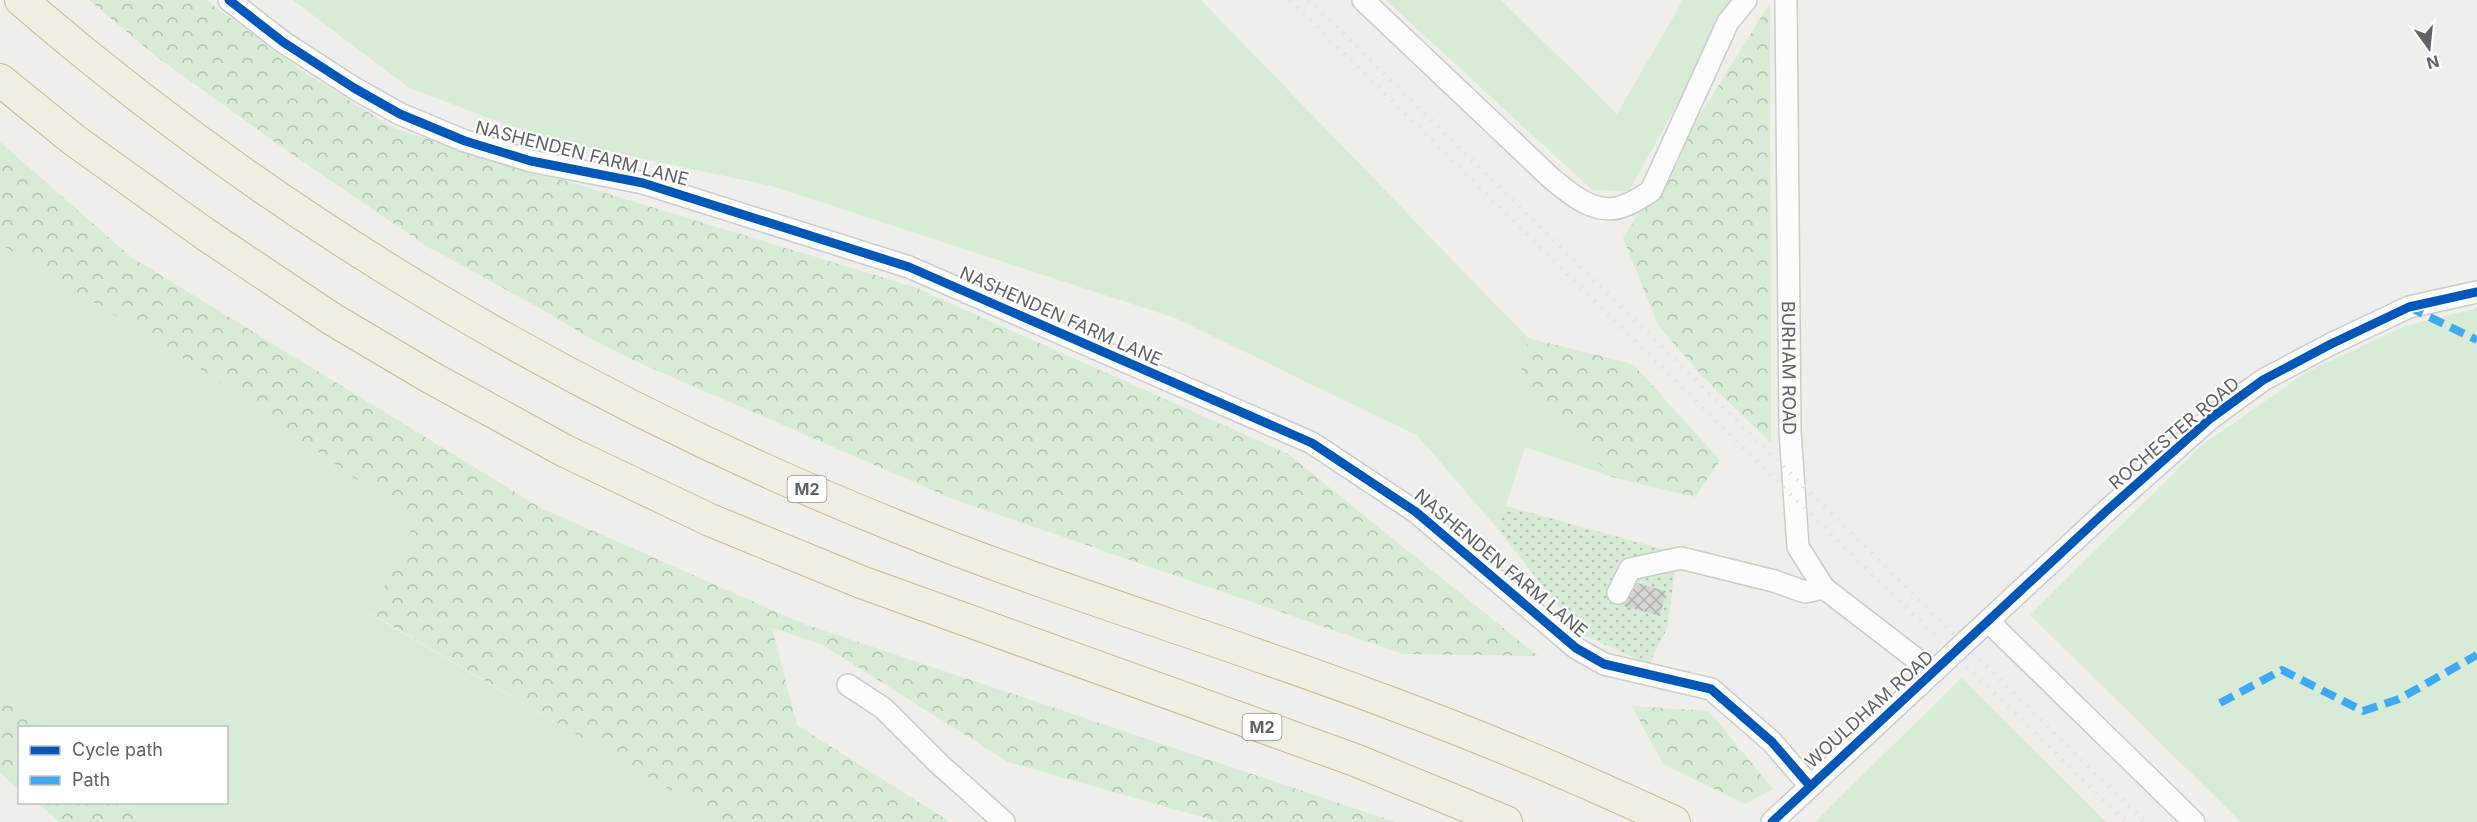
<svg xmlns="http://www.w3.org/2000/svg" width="2477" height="822" font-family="Inter,sans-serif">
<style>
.grass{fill:#d8ebd6}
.forest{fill:url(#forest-crowns)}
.garden{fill:url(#garden-dots);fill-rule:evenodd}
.building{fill:url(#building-cross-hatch)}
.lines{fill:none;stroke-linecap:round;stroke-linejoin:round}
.minor-casing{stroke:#cbcccc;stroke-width:24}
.highway-casing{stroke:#c8b996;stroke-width:34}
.minor{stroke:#fdfcfc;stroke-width:21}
.highway{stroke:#f0ede3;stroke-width:32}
.rail{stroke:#e4e4e4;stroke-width:4.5;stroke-dasharray:1.5 8;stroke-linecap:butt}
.quiet{stroke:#3fa9f5;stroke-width:8;stroke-dasharray:15 8;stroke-linecap:butt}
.cycleway-casing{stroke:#fff;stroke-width:13}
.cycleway{stroke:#0057b8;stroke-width:9}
.labels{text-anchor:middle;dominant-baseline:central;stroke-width:4.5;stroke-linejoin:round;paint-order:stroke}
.shield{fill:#fff;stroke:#8f9295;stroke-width:1.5}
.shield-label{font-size:16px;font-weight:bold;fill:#5f6368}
.street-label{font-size:18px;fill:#5f6368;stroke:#fff}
</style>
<defs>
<pattern id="forest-crowns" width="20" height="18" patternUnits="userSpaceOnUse" patternTransform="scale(1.5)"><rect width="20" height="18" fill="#d8ebd6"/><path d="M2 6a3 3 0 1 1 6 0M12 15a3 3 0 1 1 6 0" fill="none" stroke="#b2c2b1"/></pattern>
<pattern id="garden-dots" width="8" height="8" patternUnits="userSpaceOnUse" patternTransform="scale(1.5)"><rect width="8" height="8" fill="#d8ebd6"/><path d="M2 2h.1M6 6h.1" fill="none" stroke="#b2c2b1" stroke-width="1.8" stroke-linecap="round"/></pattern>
<pattern id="building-cross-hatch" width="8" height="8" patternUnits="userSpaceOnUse" patternTransform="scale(1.5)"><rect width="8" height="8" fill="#d6d5d3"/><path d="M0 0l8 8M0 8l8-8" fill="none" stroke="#b1b0af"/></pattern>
</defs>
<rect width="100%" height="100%" fill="#efeeea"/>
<path class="grass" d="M293 0H1201L1528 338 1519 381 1612 477 1525 447 1498 529 1418 436 1175 318 772 186 532 135 408 87Z
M1386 0H1501L1617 114 1683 0H1736L1629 191 1592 190Z
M0 244 202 370 416 521 372 615 725 822H145L124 803 226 802V728L45 727 0 685Z
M2477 308V822H2241L2030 615 2202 445 2307 372 2405 326Z
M1961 678 2106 822H1815Z"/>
<path class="forest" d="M89 0H206L304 72 395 129 914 287 1288 454 1538 656 1403 654 953 499 635 361 589 338 552 315 425 245 283 148 157 57Z
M1770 3 1771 443 1702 376 1658 325 1623 238Z
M0 142 131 257 541 508 804 624 1395 822H1219L1008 762 821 644 772 628 797 725 950 822H725L372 614 415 521 202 370 0 244Z
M1528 338 1633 364 1720 460 1695 497 1612 477 1519 381Z
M0 685 45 727 20 728 19 789 0 773Z
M1632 706 1709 711 1773 789 1745 804 1663 764Z
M37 803H124L145 822H61Z"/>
<path class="garden" d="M1506 506 1677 553 1667 629 1649 664 1581 634 1498 529ZM1631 582 1666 591 1659 615 1625 606Z"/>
<path class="building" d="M1637 583 1666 591 1660 616 1624 606Z"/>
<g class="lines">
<g class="minor-casing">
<g id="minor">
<path d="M229 0 283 42 354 88 400 114 465 141 531 161 643 183 909 267 1312 443 1416 512 1576 648 1604 664 1711 689 1772 742 1810 786"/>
<path d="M1363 0 1551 178C1571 195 1598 218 1626 205 1635 202 1643 196 1651 191L1728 22 1746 0"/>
<path id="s1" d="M1786 0 1790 431 1798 547 1824 588 1933 672"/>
<path d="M1618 593 1630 569 1681 558 1774 581 1805 592 1824 588"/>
<path d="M1989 622 2194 822"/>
<path d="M848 685 883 708 937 762 1004 822"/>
<path d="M1772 822 2103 514 2211 418 2263 380 2331 344 2409 307 2477 292"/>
</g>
</g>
<g class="highway-casing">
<path id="highway" d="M21 0C280 224 580 399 898 527 1059 592 1227 641 1390 703 1487 739 1581 779 1674 822
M0 80 74 140 205 234 332 319 430 377 565 451 710 520 861 582 1355 760 1506 822"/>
</g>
<use href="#minor" class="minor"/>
<use href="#highway" class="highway"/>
<path class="rail" d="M1290 0 1782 486 2126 822
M1309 0 2145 822"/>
<path class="quiet" d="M2409 307 2477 340
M2220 703 2282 670 2363 711 2399 699 2477 655"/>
<g class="cycleway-casing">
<path id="cycleway" d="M229 0 283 42 354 88 400 114 465 141 531 161 643 183 909 267 1312 443 1416 512 1576 648 1604 664 1711 689 1772 742 1810 786
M1772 822 2103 514 2211 418 2263 380 2331 344 2409 307 2477 292"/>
</g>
<use href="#cycleway" class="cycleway"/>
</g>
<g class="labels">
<g class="shield">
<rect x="787.5" y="476" width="39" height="26" rx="4.5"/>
<rect x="1242.5" y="714" width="39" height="26" rx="4.5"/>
</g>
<g class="shield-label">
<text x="807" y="489">M2</text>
<text x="1262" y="727">M2</text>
</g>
<g class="street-label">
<text transform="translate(582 153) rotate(14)">NASHENDEN FARM LANE</text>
<text transform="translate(1061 316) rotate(24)">NASHENDEN FARM LANE</text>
<text stroke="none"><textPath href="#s1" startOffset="368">BURHAM ROAD</textPath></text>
<text transform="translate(2174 433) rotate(-40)">ROCHESTER ROAD</text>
<text transform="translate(1501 563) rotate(40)">NASHENDEN FARM LANE</text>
<text transform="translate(1869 709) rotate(-42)">WOULDHAM ROAD</text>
</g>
</g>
<rect x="18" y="726" width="210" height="78" fill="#ffffff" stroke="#bfc1c3" stroke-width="1.5"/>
<rect x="30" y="746" width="30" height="9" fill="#0057b8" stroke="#bfc1c3" stroke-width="1.5"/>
<text x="72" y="756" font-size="18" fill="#5f6368">Cycle path</text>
<rect x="30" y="776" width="30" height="9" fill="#3fa9f5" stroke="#bfc1c3" stroke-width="1.5"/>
<text x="72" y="786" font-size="18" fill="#5f6368">Path</text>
<g transform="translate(2429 48) rotate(165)" stroke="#ffffff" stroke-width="4.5" paint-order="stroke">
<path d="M0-4.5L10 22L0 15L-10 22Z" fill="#5f6368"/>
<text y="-9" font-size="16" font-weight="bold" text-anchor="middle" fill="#5f6368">N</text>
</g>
</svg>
